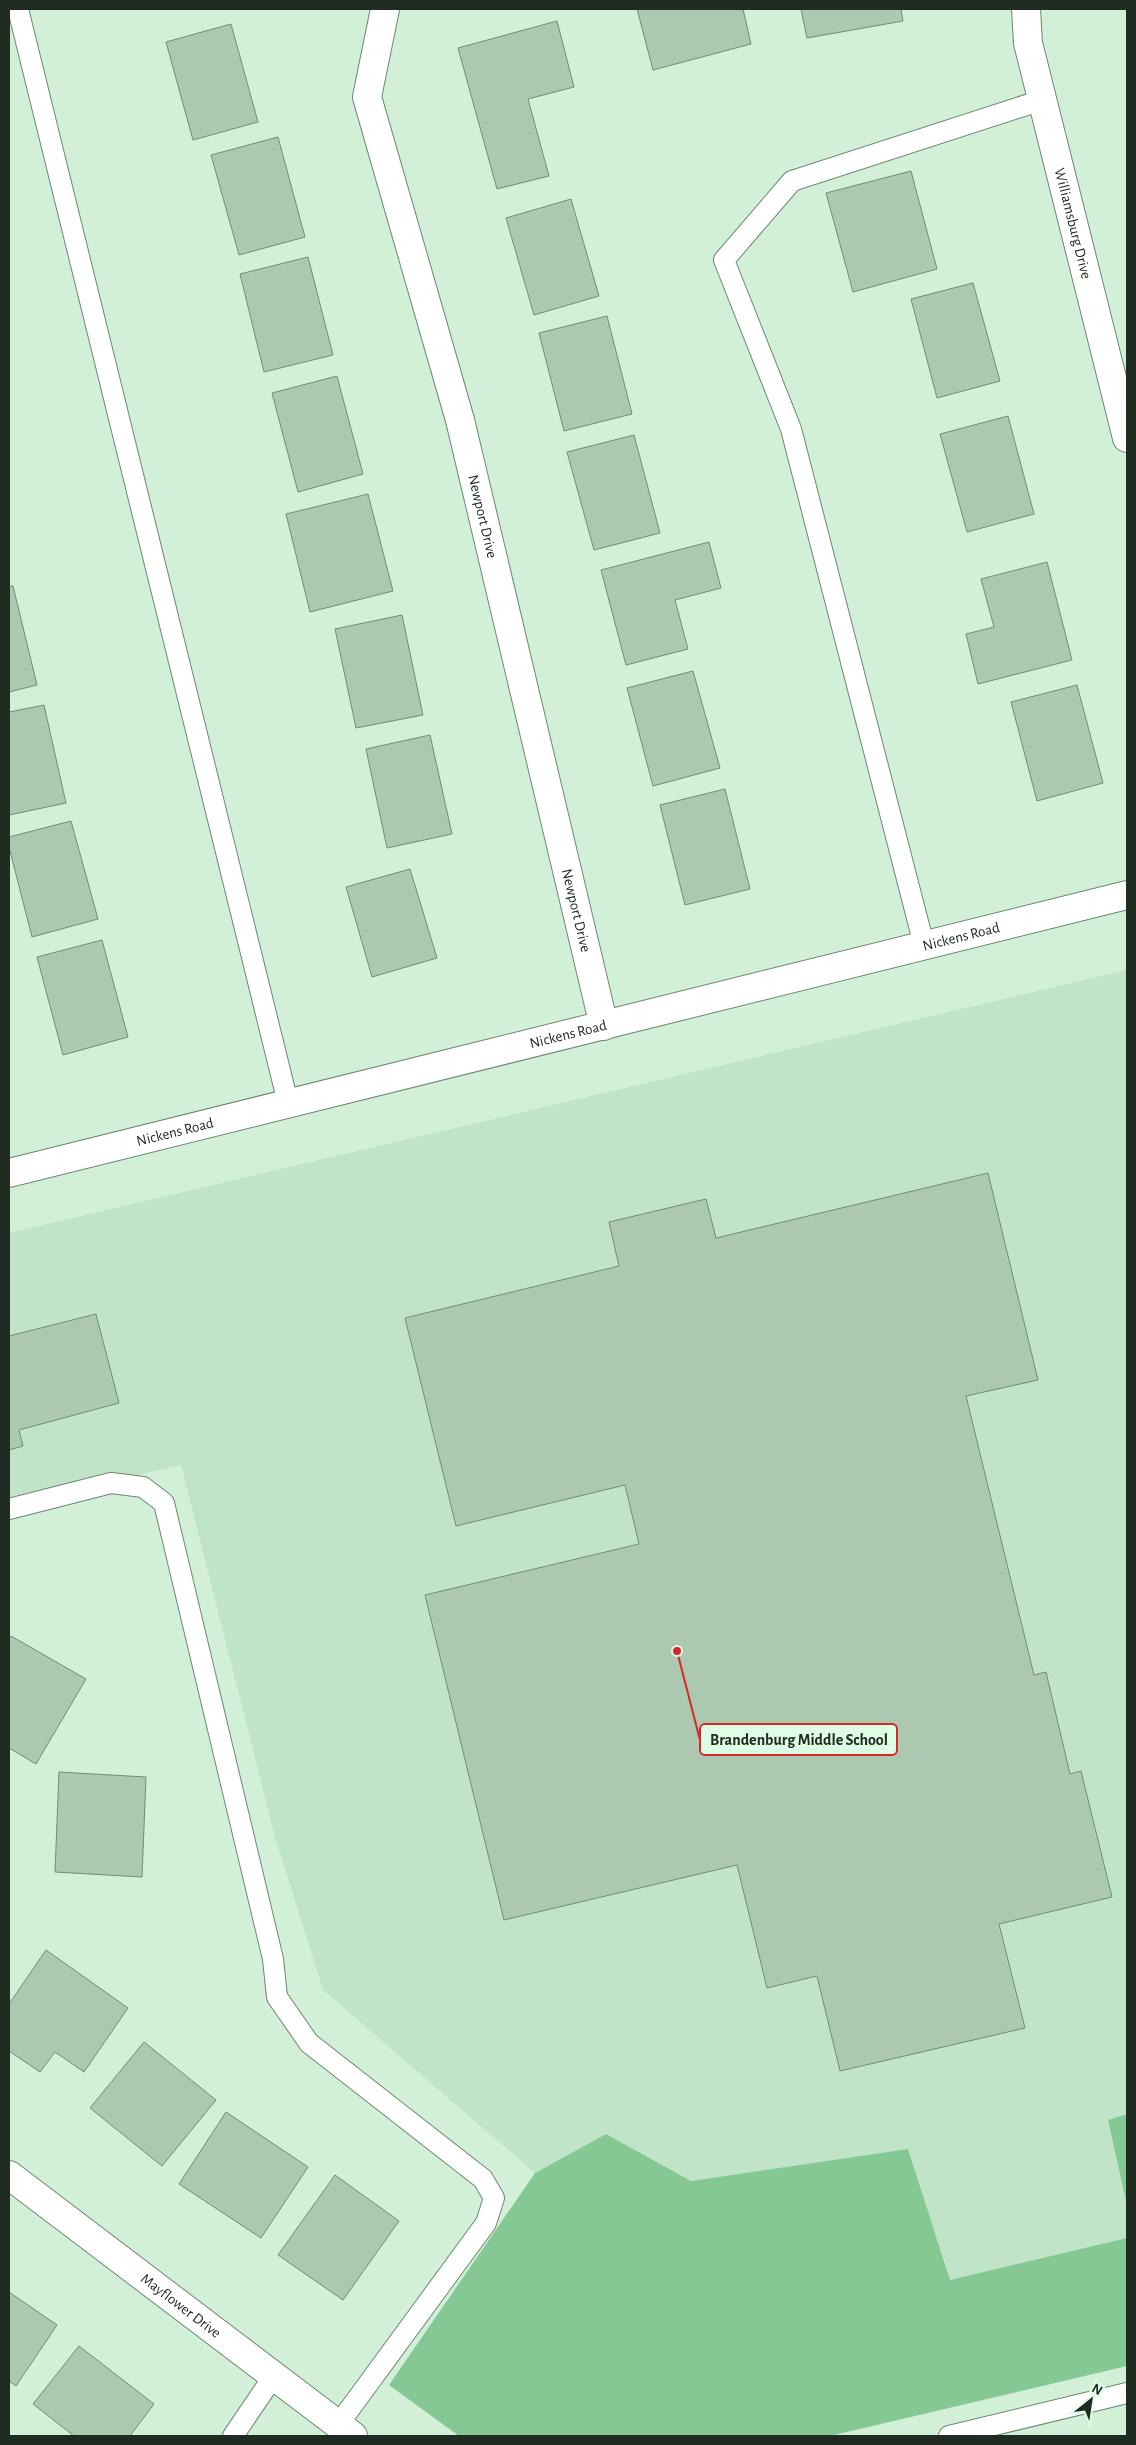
<svg xmlns="http://www.w3.org/2000/svg" width="1136" height="2445" font-family="'Alegreya Sans',sans-serif">
<style>
.built{fill:#c1e4c8}
.green{fill:#85c894}
.building{fill:#acc8b1;stroke:#718c76}
.lines{fill:none;stroke-linecap:round;stroke-linejoin:round}
.lane-casing{stroke:#6d8872;stroke-width:22}
.street-casing{stroke:#6d8872;stroke-width:30}
.secondary-casing{stroke:#6d8872;stroke-width:30}
.lane{stroke:#fff;stroke-width:20}
.street{stroke:#fff;stroke-width:28}
.secondary{stroke:#fff;stroke-width:28}
.labels{text-anchor:middle;dominant-baseline:central;stroke-width:4;stroke-linejoin:round;paint-order:stroke}
.street-label{font-size:15px;fill:#202b22;stroke:#dffde5}
.leader{fill:none;stroke:#d62828;stroke-width:2}
.callout-dot{fill:#d62828;stroke:#dffde5;stroke-width:2}
.callout{fill:#dffde5;stroke:#d62828;stroke-width:2}
.callout-label{font-size:16px;text-anchor:middle;font-weight:bold;fill:#202b22}
</style>
<rect width="100%" height="100%" fill="#d2f0d7"/>
<path class="built" d="M1127 970V2114L1108 2120 1127 2206V2238L950 2280 908 2149 691 2181 606 2134 535 2173 323 1990 275 1837 181 1465 9 1505V1233Z"/>
<path class="green" d="M1127 2114V2206L1108 2120Z
M606 2134 691 2181 908 2149 950 2280 1127 2238V2366L830 2436H459L389 2385 535 2173Z"/>
<path class="building" d="M637 9H743L751 44 653 70Z
M801 9H901L903 21 807 38Z
M557 21 574 87 528 99 549 176 497 189 458 48Z
M231 24 258 122 193 140 166 42Z
M278 137 305 237 239 255 211 155Z
M911 171 937 269 853 292 826 193Z
M571 199 599 296 534 315 506 218Z
M308 257 333 355 264 372 240 274Z
M973 283 1000 381 937 398 911 299Z
M607 316 632 414 564 431 539 333Z
M337 376 363 474 298 492 272 393Z
M1008 416 1034 514 967 532 940 434Z
M634 435 660 533 594 550 567 452Z
M368 494 393 591 310 612 286 514Z
M709 542 721 588 675 600 688 649 626 665 601 570Z
M1047 562 1072 660 978 684 966 634 994 627 981 579Z
M9 586H13L37 685 9 692Z
M402 615 423 715 356 728 335 629Z
M693 671 720 768 653 786 627 688Z
M1077 685 1103 783 1037 801 1011 702Z
M44 705 66 803 9 815V712Z
M430 735 452 834 387 848 366 749Z
M725 789 750 889 685 905 660 805Z
M71 821 98 919 32 937 9 847V837Z
M410 869 437 958 372 977 346 887Z
M102 940 128 1037 63 1055 37 957Z
M988 1173 1038 1380 966 1396 1034 1675 1046 1672 1070 1774 1081 1771 1112 1897 999 1924 1025 2028 840 2071 817 1976 767 1988 737 1865 504 1920 425 1595 639 1544 625 1485 456 1526 405 1318 619 1266 609 1222 706 1199 716 1238Z
M96 1314 119 1403 19 1430 23 1446 9 1450V1336Z
M11 1636 86 1679 36 1764 9 1748V1639Z
M59 1772 146 1777 142 1877 55 1872Z
M46 1950 128 2008 84 2072 55 2052 40 2072 9 2051V2004Z
M144 2042 216 2100 162 2166 90 2108Z
M226 2112 308 2167 261 2238 179 2184Z
M335 2175 399 2221 343 2300 278 2255Z
M9 2292 57 2325 16 2386 9 2381Z
M79 2346 154 2404 130 2436H74L33 2404Z"/>
<g class="lines">
<g class="lane-casing">
<path id="lane" d="M18 9 288 1103
M924 945 791 429 724 260 792 181 1042 100
M9 1509 111 1483 143 1487 164 1503 273 1959 277 1997 309 2043 483 2179 494 2198 486 2223 338 2425
M233 2436 273 2377
M949 2436 1127 2393"/>
</g>
<g class="street-casing">
<g id="street">
<path id="s1" d="M385 9 367 97 460 420 604 1026"/>
<path id="s2" d="M1026 9 1028 43 1127 438"/>
<path id="s3" d="M9 2175 353 2436"/>
</g>
</g>
<g class="secondary-casing">
<g id="secondary">
<path id="s4" d="M9 1173 1127 895"/>
</g>
</g>
<use href="#lane" class="lane"/>
<use href="#street" class="street"/>
<use href="#secondary" class="secondary"/>
</g>
<g class="labels">
<g class="street-label">
<text stroke="none"><textPath href="#s2" startOffset="220">Williamsburg Drive</textPath></text>
<text stroke="none"><textPath href="#s1" startOffset="525">Newport Drive</textPath></text>
<text stroke="none"><textPath href="#s1" startOffset="930">Newport Drive</textPath></text>
<text stroke="none"><textPath href="#s4" startOffset="981">Nickens Road</textPath></text>
<text stroke="none"><textPath href="#s4" startOffset="576">Nickens Road</textPath></text>
<text stroke="none"><textPath href="#s4" startOffset="171">Nickens Road</textPath></text>
<text stroke="none"><textPath href="#s3" startOffset="216">Mayflower Drive</textPath></text>
</g>
</g>
<path class="leader" d="M677 1651L700 1740"/>
<circle class="callout-dot" cx="677" cy="1651" r="5"/>
<rect class="callout" x="700" y="1724" width="197" height="31" rx="5"/>
<g class="callout-label">
<text x="799" y="1745">Brandenburg Middle School</text>
</g>
<rect width="1136" height="2445" fill="none" stroke="#202b22" stroke-width="20"/>
<g transform="translate(1091 2400) rotate(30)" stroke="#dffde5" stroke-width="4" paint-order="stroke">
<path d="M0-4L9 19L0 12L-9 19Z" fill="#202b22"/>
<text y="-8" font-size="14" font-weight="bold" text-anchor="middle" fill="#202b22">N</text>
</g>
</svg>
